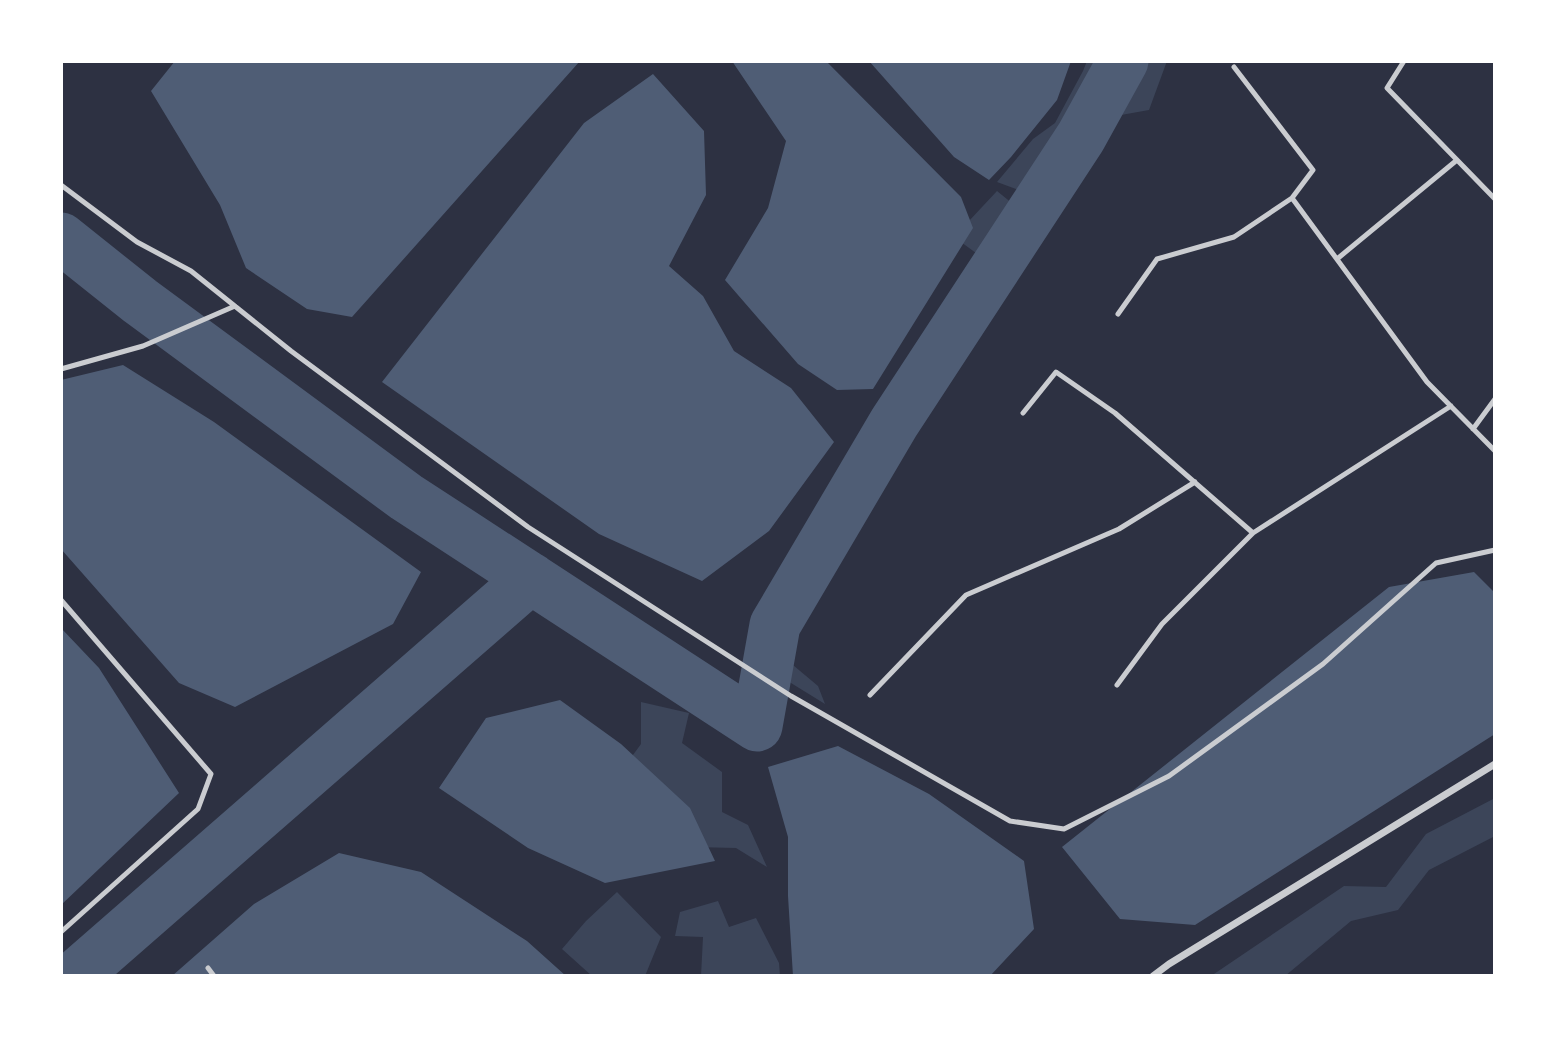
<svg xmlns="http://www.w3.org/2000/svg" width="1556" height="1037" font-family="Cabin,sans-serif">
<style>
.green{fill:#3c4559}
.water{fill:#4f5d75}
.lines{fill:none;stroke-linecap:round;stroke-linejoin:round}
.river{stroke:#4f5d75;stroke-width:51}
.service{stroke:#caccd0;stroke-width:5}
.minor{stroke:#caccd0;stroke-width:7}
</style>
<rect width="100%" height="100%" fill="#2d3142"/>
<path class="green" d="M1087 61H1108L1087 87 1075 171 1051 202 997 182 1033 139 1055 123 1083 71Z
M1139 61H1167L1149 110 1121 115 1130 76Z
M997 191 1039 225 1031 247 980 313 950 307 976 253 954 237Z
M787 660 818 686 825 704 778 675Z
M641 702 689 713 682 743 722 772V812L748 825 767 867 736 848 652 846 619 774 641 744Z
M1495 798V836L1429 870 1398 910 1351 921 1285 976H1211L1344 886 1386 887 1426 834Z
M617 892 661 937 645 976H592L562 949 586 921Z
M718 901 729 927 756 918 779 963 780 976H701L703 937 675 936 680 912Z"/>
<path class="water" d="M175 61H580L352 317 307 309 246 268 220 205 151 91Z
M732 61H826L961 197 973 228 873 389 837 390 798 364 725 280 768 208 786 141Z
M869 61H1071L1057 100 1011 157 989 180 954 157Z
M653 74 704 131 706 195 669 266 703 296 734 351 791 388 834 442 769 531 702 581 599 534 382 382 584 123Z
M123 365 214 422 421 572 393 624 235 707 179 683 61 549V380Z
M1474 572 1495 593V734L1195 925 1120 919 1062 847 1389 587Z
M61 628 99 668 179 793 61 905Z
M560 700 621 744 690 808 715 861 605 883 528 848 439 788 486 718Z
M838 746 929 794 1024 861 1034 929 990 976H793L788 896V837L768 767Z
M339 853 421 872 527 941 566 976H172L254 904Z"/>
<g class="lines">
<path class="river" d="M61 238 140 301 406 497 757 726 775 625 894 423 1081 137 1123 61
M75 976 531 578"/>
<path class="service" d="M1404 61 1387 88 1495 199
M1234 67 1313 170 1292 198
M61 185 137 242 191 271 291 351 528 527 791 696 1010 821 1064 829 1169 776 1323 664 1436 563 1495 550
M1337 259 1457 160
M1118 314 1157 259 1234 237 1292 198 1427 382 1495 451
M61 369 143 346 235 306
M1023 413 1056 372 1115 413 1253 533 1451 406
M1473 429 1495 399
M61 600 211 774 198 809 61 932
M1117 685 1162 624 1253 533
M870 695 966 595 1119 529 1195 482
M208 968 214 976"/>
<path class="minor" d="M1153 976 1169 964 1495 764"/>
</g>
<rect width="1556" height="1037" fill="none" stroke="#ffffff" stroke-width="126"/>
</svg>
